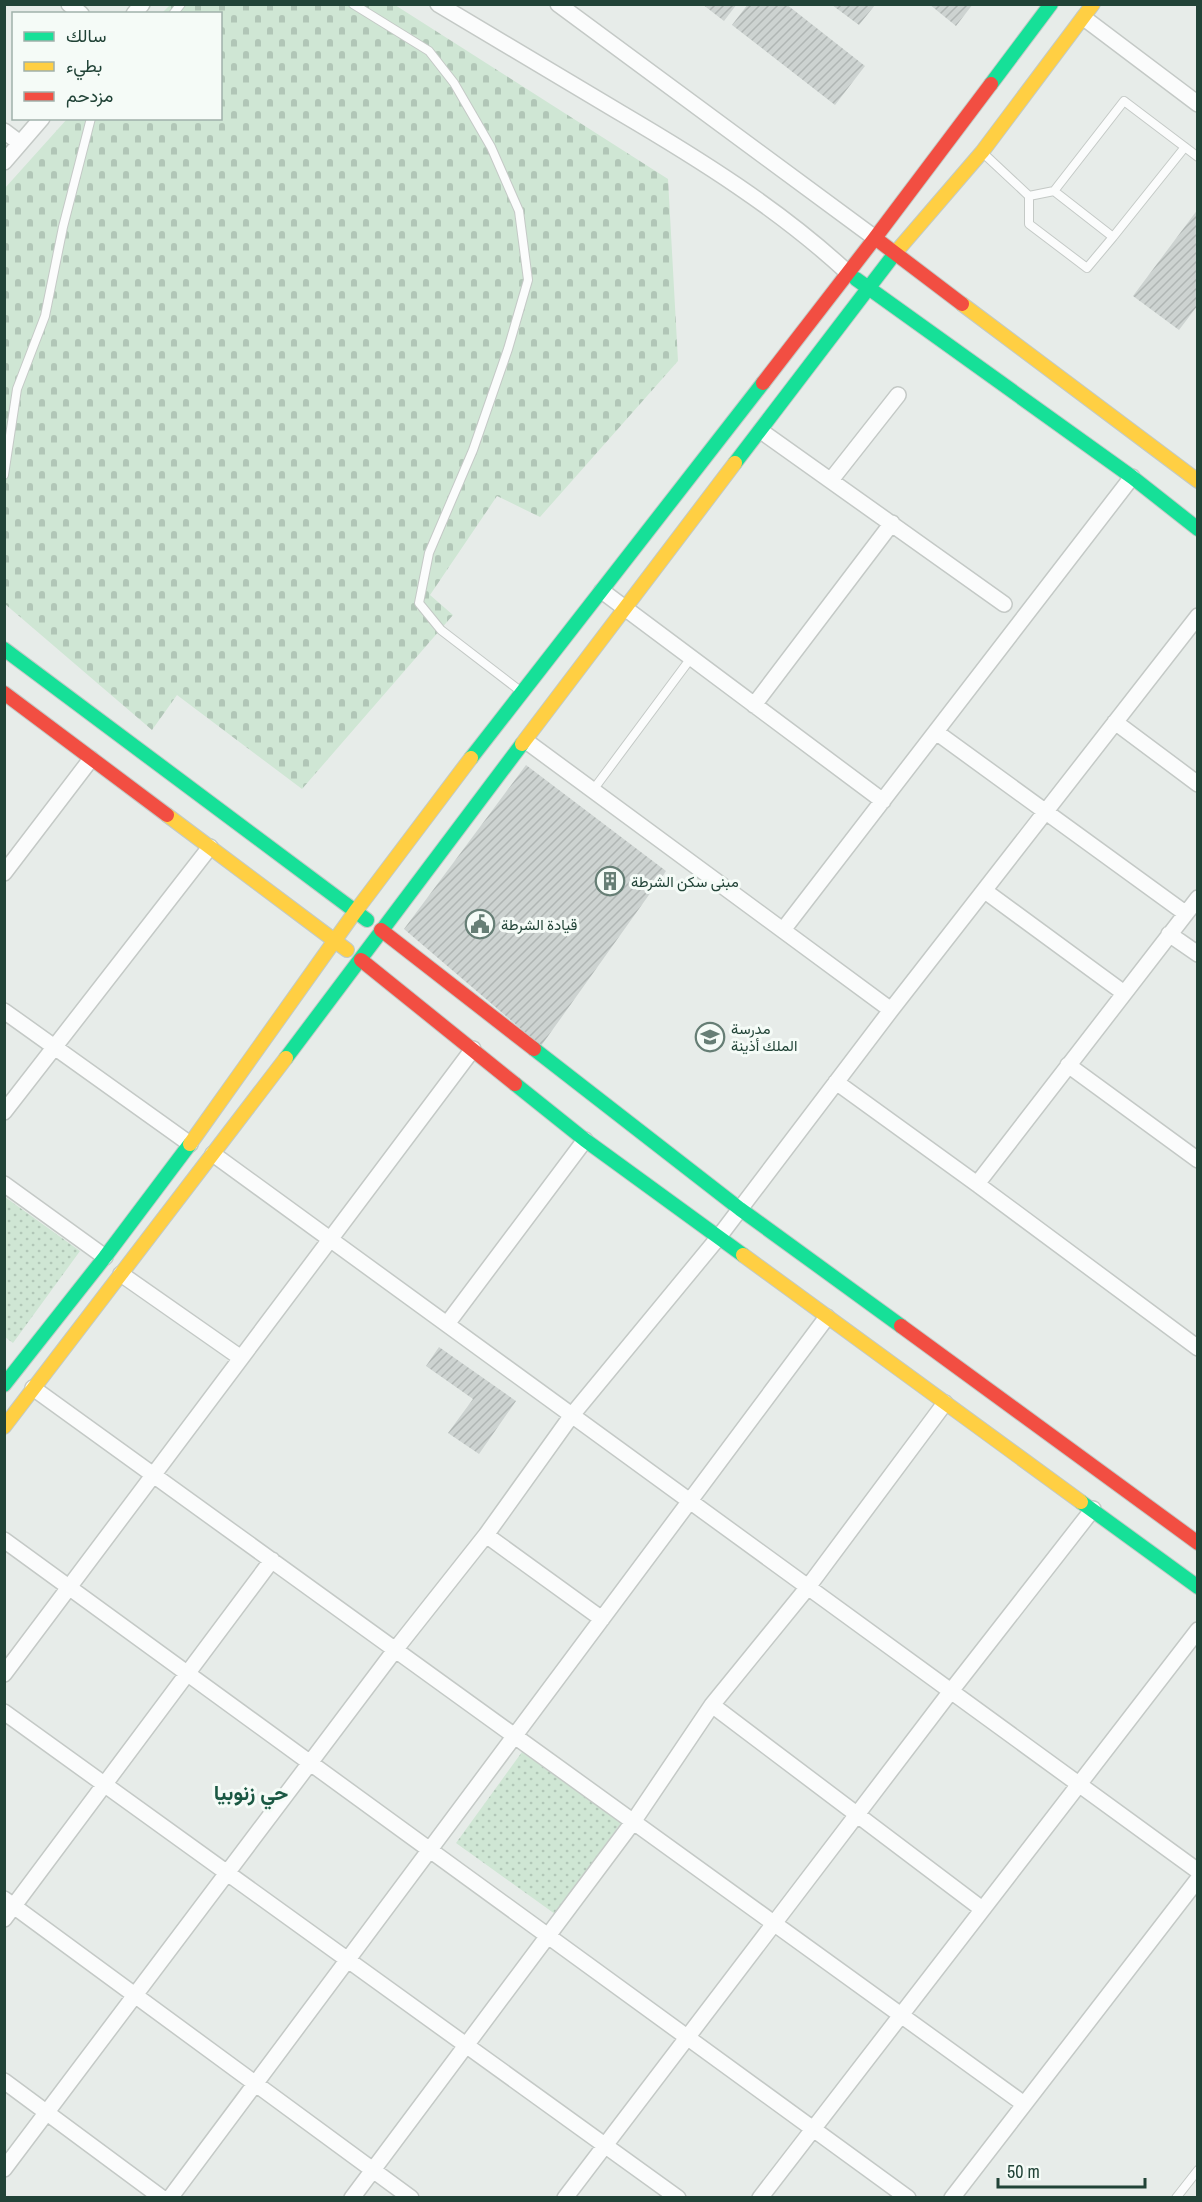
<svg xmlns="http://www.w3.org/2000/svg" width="1202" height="2202" font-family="'Archivo Narrow',Vazirmatn,sans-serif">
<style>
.cemetery{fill:url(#cemetery-stones)}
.park{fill:url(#park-dots)}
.building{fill:url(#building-hatch)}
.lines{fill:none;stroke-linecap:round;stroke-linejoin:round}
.lane-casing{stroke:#c4c9c6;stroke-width:10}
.street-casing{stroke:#c4c9c6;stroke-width:18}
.fast-casing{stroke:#c2cac6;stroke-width:16}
.slow-casing{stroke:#c2cac6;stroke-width:16}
.jam-casing{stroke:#c2cac6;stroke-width:16}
.lane{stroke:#fbfcfc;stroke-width:8}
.street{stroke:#fbfcfc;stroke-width:15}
.fast{stroke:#16e098;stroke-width:14}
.slow{stroke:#ffcf43;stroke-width:14}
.jam{stroke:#f24e42;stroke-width:14}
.labels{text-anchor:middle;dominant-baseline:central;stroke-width:6;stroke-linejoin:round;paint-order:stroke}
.poi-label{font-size:15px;fill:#214337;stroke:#f5fbf7;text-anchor:start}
.district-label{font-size:21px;font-weight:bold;fill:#1a5843;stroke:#f5fbf7}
</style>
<defs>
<pattern id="cemetery-stones" width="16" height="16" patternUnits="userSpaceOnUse" patternTransform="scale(1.5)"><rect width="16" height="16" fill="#cfe6d4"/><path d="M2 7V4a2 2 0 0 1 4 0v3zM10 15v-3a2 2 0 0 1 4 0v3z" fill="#b1c6b7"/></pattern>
<pattern id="park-dots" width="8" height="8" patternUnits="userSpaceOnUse" patternTransform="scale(1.5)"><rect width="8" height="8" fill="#cfe6d4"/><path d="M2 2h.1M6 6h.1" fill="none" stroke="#b1c6b7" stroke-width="1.8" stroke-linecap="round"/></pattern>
<pattern id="building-hatch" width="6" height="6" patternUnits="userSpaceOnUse" patternTransform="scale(1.5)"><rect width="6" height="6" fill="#cdd3d1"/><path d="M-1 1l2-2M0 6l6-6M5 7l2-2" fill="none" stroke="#b0b6b4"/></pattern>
</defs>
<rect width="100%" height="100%" fill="#e7ece9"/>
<path class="cemetery" d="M170 5H395L668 179 678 361 540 517 497 496 430 595 453 615 302 789 177 695 152 730 5 604V188L67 119 220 118V14L162 13Z"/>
<path class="park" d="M5 1197 80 1251 13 1343 5 1337Z
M522 1752 621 1823 555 1914 456 1843Z"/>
<path class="building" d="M702 4H737L724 21Z
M748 4H786L865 66 835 105 732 25Z
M929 4H973L956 26Z
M832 5H875L859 25Z
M1198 209V305L1179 330 1133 296Z
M526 765 666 871 541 1046 404 929Z
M439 1347 516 1401 479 1454 448 1433 473 1399 426 1366Z"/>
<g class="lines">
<g class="lane-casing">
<path id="lane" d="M353 4 429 51 454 83 491 147 519 211 528 280 508 349 473 450 429 553 419 603 441 630 519 690
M173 14 181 4
M983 153 1029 196V224L1087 268 1113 237 1054 191 1029 196
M1054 191 1124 101 1198 157
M1113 237 1185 147
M4 475 17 389 45 316 63 227 91 118
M593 790 691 658
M1176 2198 1198 2170"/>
</g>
<g class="street-casing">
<path id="street" d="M69 4 81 14
M438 4C499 40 559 76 619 112 699 159 779 209 847 272
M558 4 875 238
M134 14 142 4
M1084 18 1198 104
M4 131 20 143
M4 162 42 118
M761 431 1004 604
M831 480 898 395
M602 591 883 801
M754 705 892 523
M1115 722 1198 784
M936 732 1185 913
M526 741 891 1010
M4 873 91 759
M985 891 1124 993
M783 930 1132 477
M1169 934 1198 954
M4 1011 190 1144
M1068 1065 1198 1160
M836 1082 977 1184 1198 1348
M4 1112 210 847
M213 1154 1198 1871
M4 1184 105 1257
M977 1184 1198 898
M121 1274 241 1358
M447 1324 585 1140
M33 1388 1024 2104
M486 1535 602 1619
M4 1540 908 2198
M4 1674 473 1049
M712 1705 982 1909
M4 1712 678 2198
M4 1899 411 2198
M4 1919 272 1560
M4 2081 162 2198
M4 2169 395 1650 486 1535 572 1415 718 1238 891 1010 1198 616
M170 2198 827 1317
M352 2198 633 1822 712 1705 808 1587 945 1403
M565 2198 951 1691 1093 1509
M760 2198 1198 1630
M952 2198 1198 1879"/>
</g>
<g class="fast-casing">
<path id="fast" d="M991 84 1051 4
M856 279 1132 477 1198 529
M735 463 896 252
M4 649 367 920
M471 758 763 383
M534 1049 740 1209 901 1326
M286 1058 522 744
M515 1084 585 1140 743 1255
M4 1385 105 1257 190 1144
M1081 1502 1198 1587"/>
</g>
<g class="slow-casing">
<path id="slow" d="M896 252 982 152 1093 4
M962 304 1198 481
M522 744 735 463
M167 815 347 950
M190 1144 355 912 471 758
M743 1255 1081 1502
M4 1427 286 1058"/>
</g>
<g class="jam-casing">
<path id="jam" d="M875 238 991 84
M763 383 875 238 962 304
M4 693 167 815
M381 930 534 1049
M361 960 515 1084
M901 1326 1198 1543"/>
</g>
<use href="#lane" class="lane"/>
<use href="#street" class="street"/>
<use href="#fast" class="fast"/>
<use href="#slow" class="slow"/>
<use href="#jam" class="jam"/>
</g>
<defs>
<g id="building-ring" transform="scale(1.5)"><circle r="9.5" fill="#f5fbf7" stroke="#667e75" stroke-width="1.5"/><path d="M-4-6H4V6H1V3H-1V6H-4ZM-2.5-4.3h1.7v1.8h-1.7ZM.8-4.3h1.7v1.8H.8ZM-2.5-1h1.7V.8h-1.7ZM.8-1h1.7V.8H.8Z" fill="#667e75"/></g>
<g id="civic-ring" transform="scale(1.5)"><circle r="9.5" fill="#f5fbf7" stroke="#667e75" stroke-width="1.5"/><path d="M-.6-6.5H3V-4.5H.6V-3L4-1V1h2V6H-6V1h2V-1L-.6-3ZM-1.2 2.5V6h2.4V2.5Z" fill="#667e75"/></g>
<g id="school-ring" transform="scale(1.5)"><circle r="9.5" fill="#f5fbf7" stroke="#667e75" stroke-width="1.5"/><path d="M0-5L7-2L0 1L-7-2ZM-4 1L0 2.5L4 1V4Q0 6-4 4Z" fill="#667e75"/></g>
</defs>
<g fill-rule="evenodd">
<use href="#building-ring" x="610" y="881"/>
<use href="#civic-ring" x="480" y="924"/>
<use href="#school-ring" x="710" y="1037"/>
</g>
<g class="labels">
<g class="poi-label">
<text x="631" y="881">مبنى سكن الشرطة</text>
<text x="501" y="924">قيادة الشرطة</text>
<text x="731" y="1028">مدرسة<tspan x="731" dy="17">الملك أذينة</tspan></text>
</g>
<g class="district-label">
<text x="251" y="1792">حي زنوبيا</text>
</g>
</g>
<rect width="1202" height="2202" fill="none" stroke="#214337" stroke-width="12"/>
<rect x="12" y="12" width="210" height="108" fill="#f5fbf7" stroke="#a0b1aa" stroke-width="1.5"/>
<rect x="24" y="32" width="30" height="9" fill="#16e098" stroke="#a0b1aa" stroke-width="1.5"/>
<text x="66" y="42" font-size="18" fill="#214337">سالك</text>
<rect x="24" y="62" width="30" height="9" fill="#ffcf43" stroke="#a0b1aa" stroke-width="1.5"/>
<text x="66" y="72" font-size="18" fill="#214337">بطيء</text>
<rect x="24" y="92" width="30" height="9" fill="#f24e42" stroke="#a0b1aa" stroke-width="1.5"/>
<text x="66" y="102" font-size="18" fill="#214337">مزدحم</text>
<path d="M998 2178v9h147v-9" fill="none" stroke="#214337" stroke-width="3"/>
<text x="1007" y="2178" font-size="18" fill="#214337" stroke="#f5fbf7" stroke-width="4.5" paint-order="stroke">50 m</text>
</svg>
